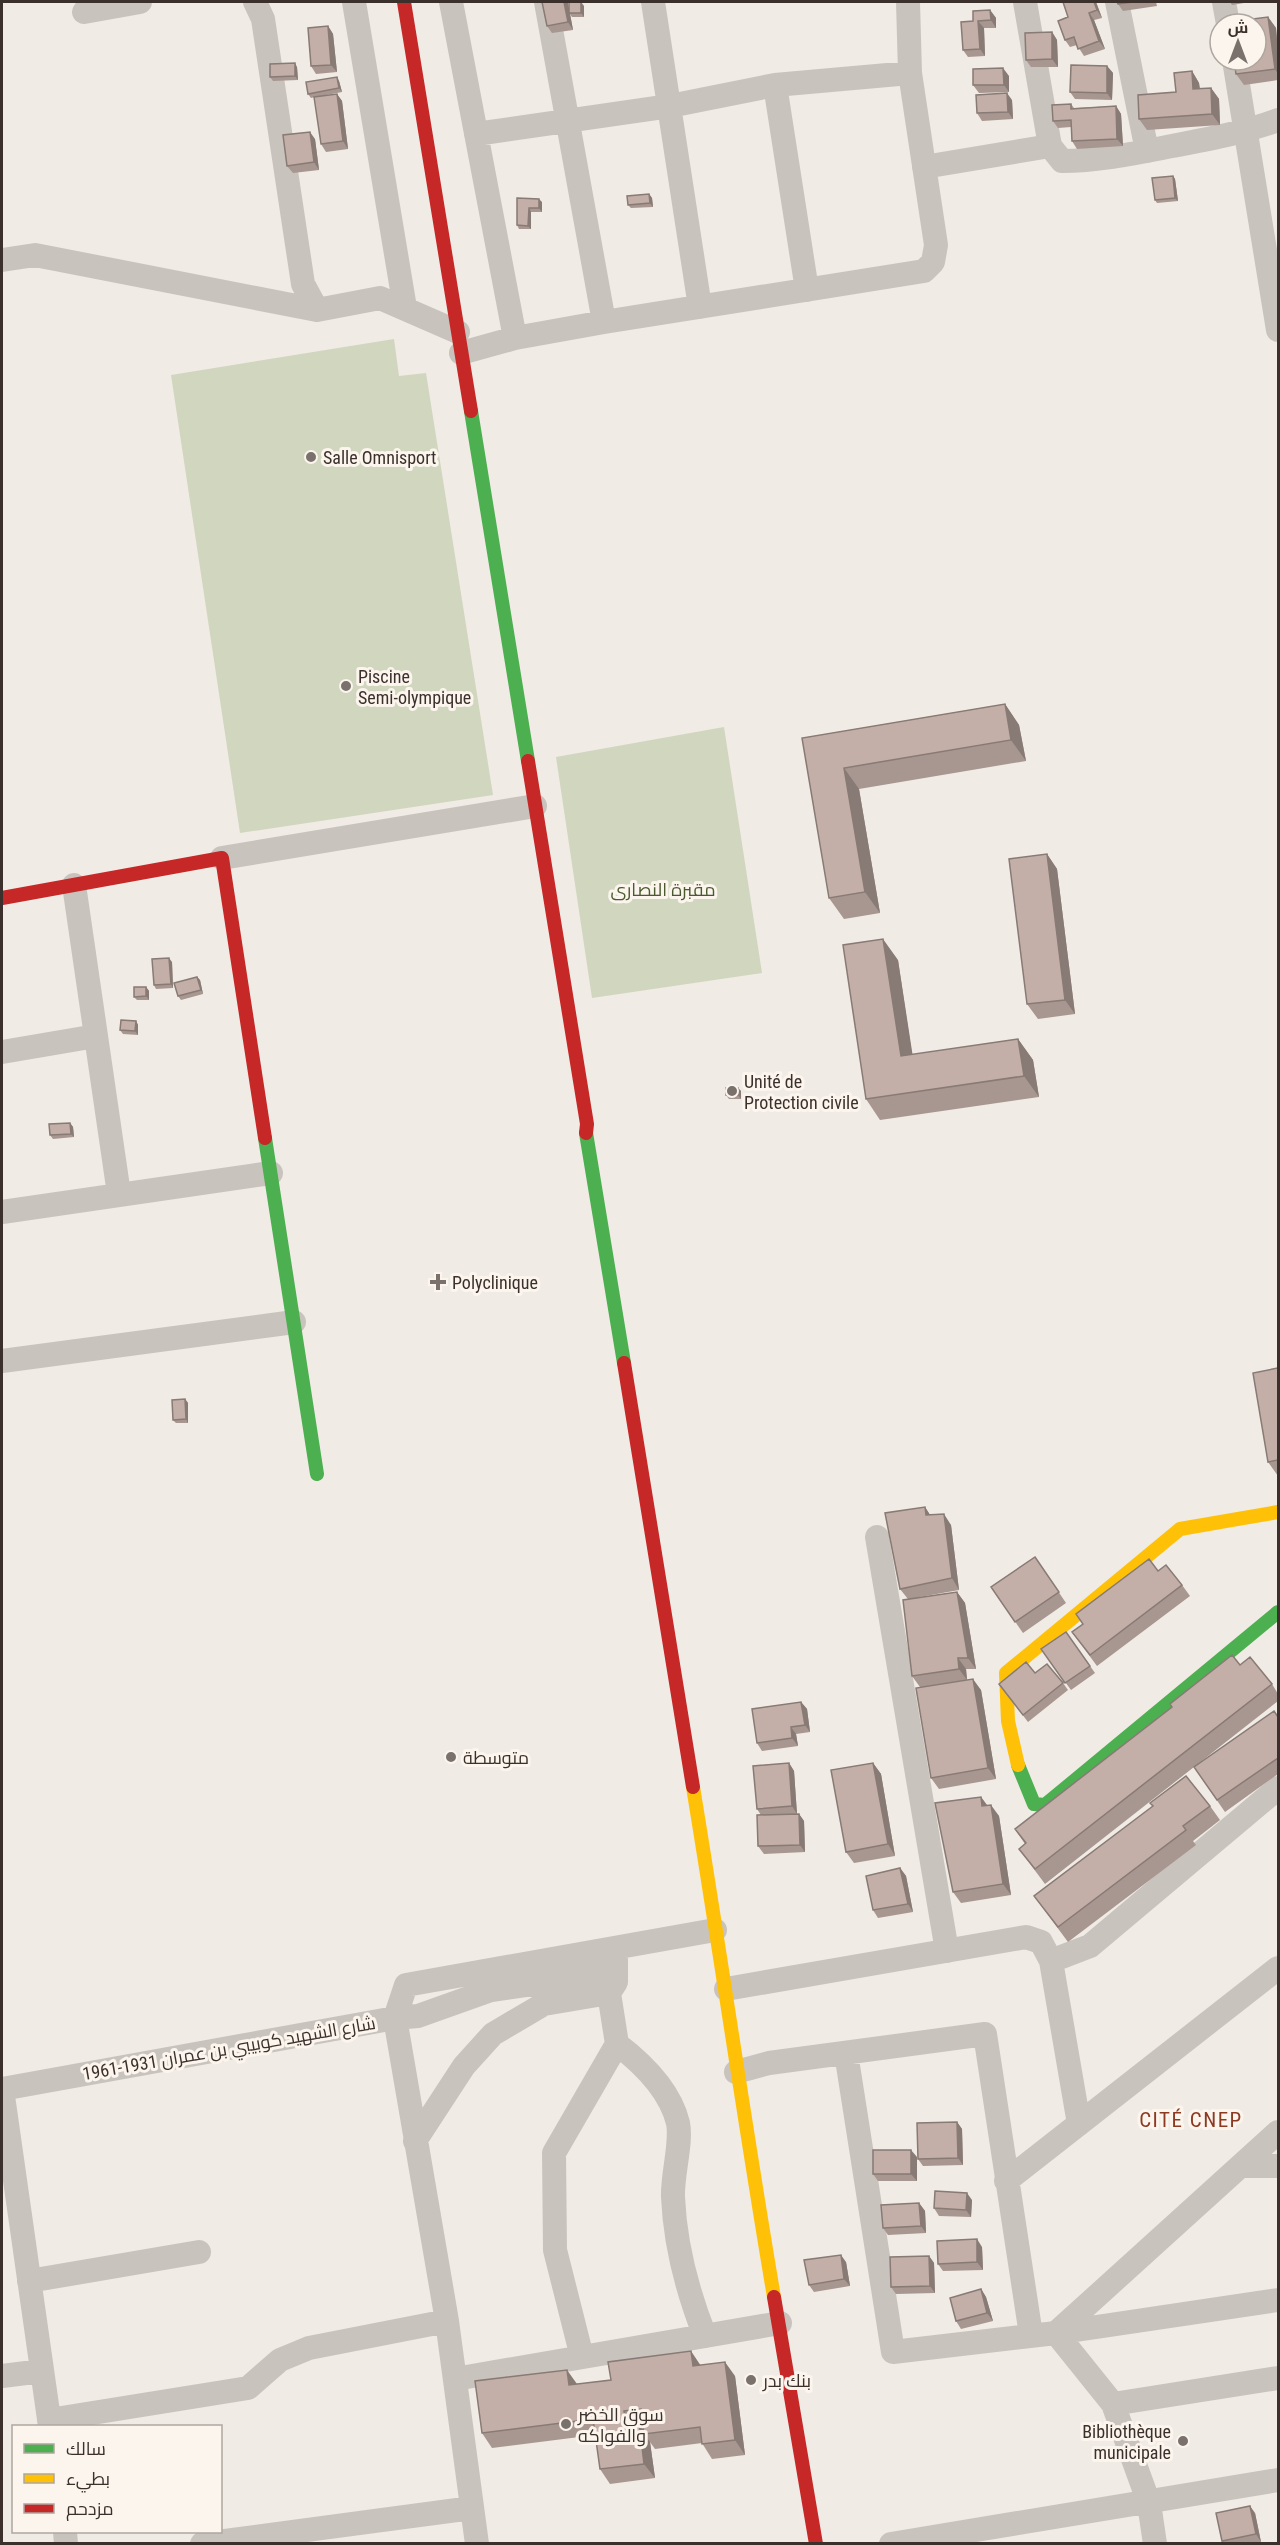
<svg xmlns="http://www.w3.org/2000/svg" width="1280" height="2545" font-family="'Roboto Condensed',Cairo,sans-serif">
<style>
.green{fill:#d1d6bf}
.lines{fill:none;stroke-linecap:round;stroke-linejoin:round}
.street{stroke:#c9c3be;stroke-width:24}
.fast{stroke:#4caf50;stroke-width:14}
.slow{stroke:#ffc107;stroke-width:14}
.jam{stroke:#c62828;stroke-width:14}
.wall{fill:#a89690}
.shaded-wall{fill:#887a75}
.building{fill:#c3afa7;stroke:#887a75;stroke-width:1.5}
.poi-dot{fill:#7a716c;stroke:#fbf5ee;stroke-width:2}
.labels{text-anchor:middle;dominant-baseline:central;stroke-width:6;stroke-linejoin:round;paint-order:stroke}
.poi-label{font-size:18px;fill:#3b302b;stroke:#fbf5ee;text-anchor:start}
.park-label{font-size:18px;fill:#4a5a2e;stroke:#fbf5ee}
.street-label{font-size:18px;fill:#3b302b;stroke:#fbf5ee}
.quarter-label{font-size:21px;letter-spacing:1.5px;fill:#8c3b22;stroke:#fbf5ee}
</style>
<rect width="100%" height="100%" fill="#f0ebe5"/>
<path class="green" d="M394 339 399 376 426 373 493 795 240 833 171 375Z
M724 727 762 973 592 998 556 757Z"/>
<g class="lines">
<path class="street" d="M255 2 263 19 303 284 317 310
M354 2 405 308
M451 2 515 338
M546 2 604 322
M653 2 700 307
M1025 2 1050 146 1062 161C1099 161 1136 153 1172 146 1208 139 1243 133 1278 120
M1117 2 1147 151
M1224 2 1228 24
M84 12 140 2
M1234 60 1278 330
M775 85 807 290
M476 134 670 106 775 85 910 73
M924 167 1050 146
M2 260 35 255 317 310 380 298 458 332
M461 353 515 338 604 322 924 271 933 262 936 245 910 73 908 2
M222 858 535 806
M74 885 119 1194
M2 1052 96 1036
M2 1212 271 1173
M2 1361 294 1322
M877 1537 947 1951
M1051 1961 1090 1946 1278 1788
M726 1989 1026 1937 1041 1942 1051 1961 1079 2124
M617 2044C642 2063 670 2090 678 2123 682 2143 672 2175 673 2197 675 2243 688 2293 705 2336
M846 2053 893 2352 1056 2333 1278 2300
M736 2072 769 2063 985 2034 1031 2335
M2 2089 395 2018 406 1985 715 1930
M2 2089 50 2426
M415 2141 464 2066 493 2034 544 2004 609 1993
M1242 2166H1278
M1006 2181 1278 1968
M29 2281 199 2252
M582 2357 555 2250 554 2153 617 2044 609 1993 616 1982V1960
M2 2376 42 2371
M455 2379 780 2323
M1113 2404 1278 2378
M49 2420 248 2388 280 2360 309 2348 447 2321
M65 2532 66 2544
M202 2544 472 2508
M477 2544 447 2321 395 2018 418 2016 491 1990 616 1972
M891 2544 1278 2480
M1155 2544 1149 2503 1113 2404 1056 2333 1278 2132"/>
<path class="fast" d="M471 411 528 761
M586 1133 624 1363
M265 1138 317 1474
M1018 1765 1034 1804 1045 1805 1278 1612"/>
<path class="slow" d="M1018 1765 1008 1721 1006 1673 1180 1529 1278 1512
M693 1787C721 1957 745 2127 774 2297"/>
<path class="jam" d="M404 2 471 411
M528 761 587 1124 586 1133
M2 898 222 858 265 1138
M624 1363 693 1787
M774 2297 816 2544"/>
</g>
<path class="wall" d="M542 2H567L569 10 584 6V17H572L570 14 573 30 552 33 547 26Z
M1046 2H1096L1102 18 1094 20 1105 49 1084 56 1077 45 1070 47 1065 40 1068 17 1063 3H1047Z
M1117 2H1156L1157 6 1123 11 1118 4Z
M1230 2H1250L1232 5Z
M990 10 996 18V28H984L985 56 968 57 963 50 973 21Z
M1268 17 1276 28 1278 50V80L1244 85 1236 74Z
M328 26 333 34 337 72 316 74 311 66Z
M1052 32 1057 40 1058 67H1031L1026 60Z
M1107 66 1113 73 1112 100 1075 99 1070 92Z
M297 67 298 80 273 81 270 77Z
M1192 71 1199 83 1200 89 1211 88 1219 99 1220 125 1147 130 1139 119 1176 92Z
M1009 76V92L979 93 973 85Z
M339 81 342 92 321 96 337 94 342 101 348 149 326 152 321 144 315 97 311 98 308 94Z
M1012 100 1013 119 982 121 977 113Z
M1071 104 1074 108 1116 106 1121 114 1123 146 1077 149 1072 141 1071 127 1058 128 1053 121Z
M315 139 319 170 293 173 287 166Z
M1173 176 1175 179 1178 201 1157 203 1155 200Z
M649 194 652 198 653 207 631 208 628 205Z
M517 198 542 202V212H531V229H519L517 225Z
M1005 704 1019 725 1026 761 859 789 880 913 844 919 829 898 802 738Z
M1047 854 1057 869 1075 1014 1038 1019 1027 1004Z
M898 960 912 1055 1018 1039 1033 1060 1039 1097 880 1120 866 1099Z
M172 962 173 988 156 989 154 985Z
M197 977 200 980 203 994 181 1000 178 996Z
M146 987 149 991V1000H137L134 997Z
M136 1021 138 1025V1035L123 1034 120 1030Z
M738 1088 741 1091V1099H729L726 1095Z
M70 1123 73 1127 74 1137 53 1139 50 1135Z
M1278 1368V1476L1268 1462Z
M185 1399 188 1403V1423H176L173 1420Z
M925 1507 930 1515 951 1525 959 1590 914 1598 957 1592 965 1603 976 1669H966L967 1680 981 1690 996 1779 939 1789 931 1778 920 1687 912 1676 908 1599 900 1589Z
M1035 1557 1066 1603 1023 1633 991 1587Z
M1158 1571 1182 1585 1190 1596 1097 1666 1072 1632Z
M1066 1632 1095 1673 1071 1690 1041 1649Z
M1240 1665 1272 1684 1278 1694V1701L1194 1767 1278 1717V1774L1225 1812 1194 1767 1045 1884 1019 1849 1025 1844 1015 1829Z
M1035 1673 1063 1683 1068 1690 1028 1722 999 1684Z
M801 1702 807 1709 810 1732 796 1734 798 1746 762 1751 757 1743Z
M789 1763 794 1771 797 1814H799L804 1821 805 1852 764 1854 758 1846 761 1815 757 1809Z
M873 1763 881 1774 895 1856 854 1863 846 1852Z
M981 1797 987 1805 999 1816 1011 1895 961 1903 953 1892Z
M1210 1806 1220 1820 1193 1841 1196 1845 1068 1942 1034 1896Z
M900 1868 906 1876 913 1912 878 1918 873 1910Z
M957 2122 962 2129 963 2165 923 2166 918 2159Z
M917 2157V2181H878L873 2174Z
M972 2200 971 2217 939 2216 934 2208Z
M919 2203 925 2211 926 2233 888 2235 883 2228Z
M982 2247 983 2270 943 2271 938 2264Z
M929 2256 934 2263 935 2293 896 2294 891 2287Z
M846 2262 850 2286 814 2292 809 2285Z
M981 2289 986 2297 993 2321 961 2329 956 2321Z
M701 2365 735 2376 745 2455 712 2459 702 2443 655 2449 650 2442 655 2478 610 2484 600 2469 595 2435 492 2448 482 2433 577 2384 611 2380Z
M1255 2513 1261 2542 1252 2544H1223L1222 2541Z"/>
<path class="shaded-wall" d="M564 2H567L568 3 573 30 568 22Z
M581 2 584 6V17L581 13Z
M1094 2H1096L1102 18 1097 10Z
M990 10 996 18V28L991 20Z
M1089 13 1094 20 1105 49 1099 41Z
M1268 17 1276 28 1278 50V74L1275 69Z
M978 21 984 28 985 56 980 49Z
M328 26 333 34 337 72 331 65Z
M1052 32 1057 40 1058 67 1052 59Z
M295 63 297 67 298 80 295 76Z
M1107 66 1113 73 1112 100 1107 93Z
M1003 68 1009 76V92L1004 85Z
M1192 71 1199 83 1201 100 1193 89Z
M337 77 339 81 342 92 339 88Z
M1211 88 1219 99 1220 125 1212 114Z
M1007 93 1012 100 1013 119 1008 112Z
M337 94 342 101 348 149 343 141Z
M1116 106 1121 114 1123 146 1117 139Z
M310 132 315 139 319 170 314 162Z
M1173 176 1175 179 1178 201 1175 198Z
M649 194 652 198 653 207 650 203Z
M539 199 542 202V212L539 208Z
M529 208 531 212V229L528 226Z
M1005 704 1019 725 1026 761 1011 740Z
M844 768 859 789 880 913 865 892Z
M1047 854 1057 869 1075 1014 1065 1000Z
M883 939 898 960 916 1077 901 1056Z
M169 958 172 962 173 988 171 984Z
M197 977 200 980 203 994 201 990Z
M146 987 149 991V1000L146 996Z
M136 1021 138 1025V1035L135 1031Z
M1018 1039 1033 1060 1039 1097 1024 1076Z
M738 1088 741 1091V1099L738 1095Z
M70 1123 73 1127 74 1137 71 1134Z
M185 1399 188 1403V1423L186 1419Z
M925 1507 932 1518 926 1515Z
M944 1514 951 1525 959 1590 952 1578Z
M957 1592 965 1603 976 1669 968 1658Z
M958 1658 966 1669 967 1680 959 1669Z
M973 1679 981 1690 996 1779 988 1768Z
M801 1702 807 1709 810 1732 805 1725Z
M791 1727 796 1734 798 1746 792 1738Z
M789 1763 794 1771 797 1814 792 1806Z
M873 1763 881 1774 895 1856 888 1844Z
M981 1797 989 1808 982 1806Z
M991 1805 999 1816 1011 1895 1003 1884Z
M799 1814 804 1821 805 1852 800 1845Z
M900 1868 906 1876 913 1912 908 1904Z
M957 2122 962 2129 963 2165 958 2158Z
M911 2150 917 2157V2181L911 2174Z
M967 2193 972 2200 971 2217 966 2210Z
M919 2203 925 2211 926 2233 921 2226Z
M977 2239 982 2247 983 2270 977 2262Z
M841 2255 846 2262 850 2286 844 2279Z
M929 2256 934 2263 935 2293 930 2286Z
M981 2289 986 2297 993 2321 987 2313Z
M691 2351 701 2366H693Z
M725 2362 735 2376 745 2455 735 2440Z
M567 2370 577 2384 569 2385Z
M624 2411 635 2425 626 2424Z
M639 2422 647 2434H644L650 2442 655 2478 644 2464Z
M1250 2506 1255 2513 1261 2542 1256 2534Z"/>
<path class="building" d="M542 2H564L568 22 547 26Z
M569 2H581V13H569Z
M1063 2H1094L1097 10 1089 13 1099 41 1078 49 1074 37 1065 40 1058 21 1068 17Z
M1117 2H1133L1118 4Z
M990 10 991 20 978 21 980 49 963 50 961 22 973 21V11Z
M1268 17 1275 69 1236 74 1234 60H1256V24H1229V22Z
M328 26 331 65 311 66 308 28Z
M1052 32V59L1026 60 1025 33Z
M295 63V76L270 77V64Z
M1071 65 1107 66V93L1070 92Z
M1003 68 1004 85H973V69Z
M1192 71 1193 89 1211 88 1212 114 1139 119 1138 95 1176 92 1174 73Z
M337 77 339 88 308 94 306 82Z
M1007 93 1008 112 977 113 976 95Z
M337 94 343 141 321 144 314 97Z
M1071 104V109L1116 106 1117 139 1072 141 1071 120 1053 121 1052 105Z
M310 132 314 162 287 166 283 135Z
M1173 176 1175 198 1155 200 1152 178Z
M649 194 650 203 628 205 627 196Z
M517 198 539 199V208H529L528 226 517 225Z
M1005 704 1011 740 844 768 865 892 829 898 802 738Z
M1047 854 1065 1000 1027 1004 1009 859Z
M883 939 901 1056 1018 1039 1024 1076 866 1099 843 945Z
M169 958 171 984 154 985 152 959Z
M197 977 201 990 178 996 174 983Z
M134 987H146V996L134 997Z
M121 1020 136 1021 135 1031 120 1030Z
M726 1088H738V1095H726Z
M70 1123 71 1134 50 1135 49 1124Z
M1278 1368V1460L1268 1462 1253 1373Z
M185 1399 186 1419 173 1420 172 1400Z
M925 1507 926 1515 944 1514 952 1578 900 1589 885 1513Z
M1035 1557 1059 1592 1015 1622 991 1587Z
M1149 1559 1158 1571 1166 1565 1182 1585 1090 1655 1072 1632 1083 1624 1076 1614Z
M957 1592 968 1658H958L959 1669 912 1676 903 1600Z
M1066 1632 1090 1666 1065 1683 1041 1649Z
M1232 1655 1240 1665 1250 1657 1272 1684 1035 1869 1019 1849 1026 1843 1015 1829 1172 1707 1170 1704Z
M1026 1662 1035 1673 1047 1664 1063 1683 1023 1715 999 1684Z
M973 1679 988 1768 931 1778 916 1688Z
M801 1702 805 1725 791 1727 792 1738 757 1743 752 1709Z
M1274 1711 1278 1717V1758L1217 1800 1194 1767Z
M789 1763 792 1806 757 1809 753 1766Z
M873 1763 888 1844 846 1852 831 1770Z
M1186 1776 1210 1806 1183 1826 1186 1830 1058 1927 1034 1896 1153 1806 1150 1803Z
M981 1797 982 1806 991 1805 1003 1884 953 1892 935 1803Z
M799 1814 800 1845 758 1846 757 1815Z
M900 1868 908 1904 873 1910 866 1876Z
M957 2122 958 2158 918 2159 917 2123Z
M873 2150H911V2174H873Z
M935 2191 967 2193 966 2210 934 2208Z
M919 2203 921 2226 883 2228 881 2205Z
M977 2239V2262L938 2264 937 2241Z
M841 2255 844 2279 809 2285 804 2260Z
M929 2256 930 2286 891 2287 890 2257Z
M981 2289 987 2313 956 2321 950 2298Z
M691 2351 693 2366 725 2362 735 2440 702 2444 700 2427 644 2434 641 2409 624 2411 626 2424 639 2422 644 2464 600 2469 593 2419 482 2433 475 2381 567 2370 569 2385 611 2380 608 2362Z
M1250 2506 1256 2534 1222 2541 1216 2513Z"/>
<g class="poi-dot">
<circle cx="311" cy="457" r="6"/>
<circle cx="346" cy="686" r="6"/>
<circle cx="732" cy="1091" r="6"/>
<path d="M435 1273h6v6h6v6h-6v6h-6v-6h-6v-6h6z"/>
<circle cx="451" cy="1757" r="6"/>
<circle cx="751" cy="2380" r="6"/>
<circle cx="566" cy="2424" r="6"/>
<circle cx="1183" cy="2441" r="6"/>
</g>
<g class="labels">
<g class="poi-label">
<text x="323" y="457">Salle Omnisport</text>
<text x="358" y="676">Piscine<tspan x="358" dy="21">Semi-olympique</tspan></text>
<text x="744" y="1081">Unité de<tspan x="744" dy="21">Protection civile</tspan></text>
<text x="452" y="1282">Polyclinique</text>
<text x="463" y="1757">متوسطة</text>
<text x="763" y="2380">بنك بدر</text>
<text x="578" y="2414">سوق الخضر<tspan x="578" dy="21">والفواكه</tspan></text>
<text x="1171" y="2431" text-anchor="end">Bibliothèque<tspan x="1171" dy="21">municipale</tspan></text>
</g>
<g class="park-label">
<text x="663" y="889">مقبرة النصارى</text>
</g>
<g class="street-label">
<text transform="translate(229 2048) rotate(-10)">شارع الشهيد كوبيبي بن عمران 1931-1961</text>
</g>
<g class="quarter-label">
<text x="1191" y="2120">CITÉ CNEP</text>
</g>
</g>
<rect width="1280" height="2545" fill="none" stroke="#3b302b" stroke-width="6"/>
<rect x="12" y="2425" width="210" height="108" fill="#fbf5ee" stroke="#aea6a0" stroke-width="1.5"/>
<rect x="24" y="2444" width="30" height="9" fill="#4caf50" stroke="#aea6a0" stroke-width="1.5"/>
<text x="66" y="2455" font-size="18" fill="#3b302b">سالك</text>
<rect x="24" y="2474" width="30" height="9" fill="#ffc107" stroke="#aea6a0" stroke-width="1.5"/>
<text x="66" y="2485" font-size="18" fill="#3b302b">بطيء</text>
<rect x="24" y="2504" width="30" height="9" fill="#c62828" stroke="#aea6a0" stroke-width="1.5"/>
<text x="66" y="2515" font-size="18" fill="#3b302b">مزدحم</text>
<g transform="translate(1238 42)"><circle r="28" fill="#fbf5ee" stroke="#aea6a0" stroke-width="1.5"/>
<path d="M0-4.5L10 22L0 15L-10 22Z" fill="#7a716c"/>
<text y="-9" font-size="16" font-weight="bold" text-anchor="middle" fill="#3b302b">ش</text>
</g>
</svg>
